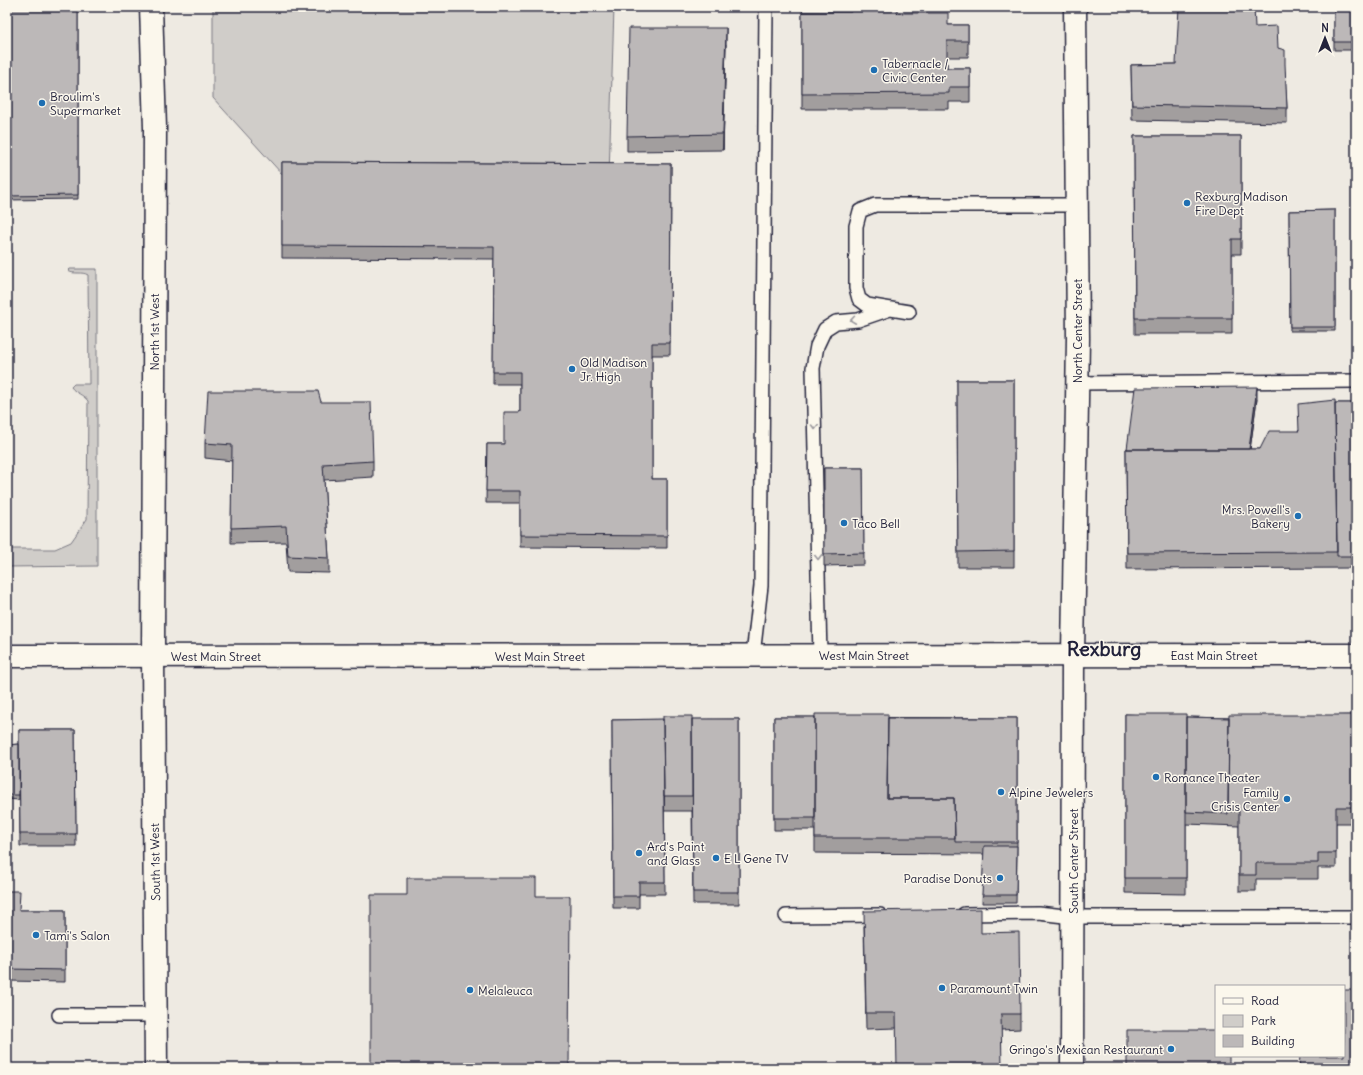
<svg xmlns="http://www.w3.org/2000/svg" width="1363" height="1075" font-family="Delius,sans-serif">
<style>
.green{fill:#d0cdc9;stroke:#797882}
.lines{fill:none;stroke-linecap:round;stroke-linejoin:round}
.service-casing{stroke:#22223b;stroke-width:16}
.minor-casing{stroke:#22223b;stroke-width:25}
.tertiary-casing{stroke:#22223b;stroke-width:25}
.primary-casing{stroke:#22223b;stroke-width:25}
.service{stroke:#fbf7ec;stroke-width:13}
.minor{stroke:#fbf7ec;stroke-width:22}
.tertiary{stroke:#fbf7ec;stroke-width:22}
.primary{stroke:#fbf7ec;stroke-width:22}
.wall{fill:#a29e9e;stroke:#22223b}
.shaded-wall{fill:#848181;stroke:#22223b}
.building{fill:#bcb8b8;stroke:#22223b}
.oneway{stroke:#99979c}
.poi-dot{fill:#1f6fb2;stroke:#fbf7ec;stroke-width:1.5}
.labels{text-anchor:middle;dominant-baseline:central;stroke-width:3;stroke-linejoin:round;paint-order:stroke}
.poi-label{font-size:12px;fill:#22223b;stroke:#fbf7ec;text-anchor:start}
.street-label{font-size:12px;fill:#22223b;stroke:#fbf7ec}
.town-label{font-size:20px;font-weight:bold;fill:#22223b;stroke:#fbf7ec}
</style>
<rect width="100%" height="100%" fill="#eeeae2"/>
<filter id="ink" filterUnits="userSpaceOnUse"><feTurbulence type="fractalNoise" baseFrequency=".025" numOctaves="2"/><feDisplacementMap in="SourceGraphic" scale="8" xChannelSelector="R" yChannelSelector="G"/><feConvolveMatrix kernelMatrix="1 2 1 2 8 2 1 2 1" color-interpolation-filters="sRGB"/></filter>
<g filter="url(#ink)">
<path class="green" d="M213 7H614L609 176 282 174 213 98Z
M70 269H97V566L7 567V549H55L71 542 87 519 88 401C83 394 76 394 71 387L74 384H89L88 275C82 271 74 275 68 271Z"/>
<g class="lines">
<g class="service-casing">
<path id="service" d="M909 312 867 305 859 299 856 288V226L860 211 875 205H1077
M1077 383 1356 381
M753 655 761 586 766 7
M820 655 813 368 817 346 825 329 836 322 858 320 890 309
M964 914 1038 913 1073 917H1356
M786 916 880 915
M59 1015H156"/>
</g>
<g class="minor-casing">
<path id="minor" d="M1072 1068 1073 655 1078 338 1075 7"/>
</g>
<g class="tertiary-casing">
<path id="tertiary" d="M151 7 155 128 153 656 156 1068"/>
</g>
<g class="primary-casing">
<path id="primary" d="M7 656 1356 655"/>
</g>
<use href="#service" class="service"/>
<use href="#minor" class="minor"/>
<use href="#tertiary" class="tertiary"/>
<use href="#primary" class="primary"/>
</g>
<path class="wall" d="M7 7H78V199L7 200Z
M1334 7H1356V50H1334Z
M802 12 897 13 948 25H968V57H947V68H970V102H949V109H802Z
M726 44 723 150 627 151V136Z
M1278 48 1285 72 1287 108V123L1132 120 1131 65 1176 64Z
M1134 136H1241V254H1232V334H1135Z
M282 162 671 164 670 355H652V479H667V548L520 547V503H486L487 444H504L520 412V384H493L494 259 282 258Z
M1335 210V331H1290L1289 211Z
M957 380H1014V567H958Z
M1257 399 1250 449H1260L1298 431 1335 403H1356V568L1127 569 1126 449Z
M321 402 373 461V477L324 480 329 558V573L288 572 286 542 231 543 232 461 205 458V443Z
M824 468H863L864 565 824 566Z
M1125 714 1186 717 1229 718 1356 715V823H1336V868H1318V879H1256V891H1239V826L1186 824V894L1125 893Z
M774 717 1017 718V854L1016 903H982L984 854 815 853V830H774Z
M739 719V904H693L692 811H664V755L665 894H639V908H613L612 720Z
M19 730H75L76 846H20Z
M19 744V800L7 799V745Z
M7 891 20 910H65V982L7 981Z
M864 926 981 933 1020 1014V1029L1001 1030 896 1028 866 1029Z"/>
<path class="shaded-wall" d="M726 28V44L723 150V134Z
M1257 387V399L1248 464V452Z"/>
<path class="building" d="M7 7H78V195L7 196Z
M851 7H897V13H948V25H968V41H947V68H970V87H949V93L802 94V12H851Z
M1179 7H1254L1255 27 1277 26 1278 48 1285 50V64L1287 108 1132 105 1131 65 1176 64Z
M1334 7H1356V42H1334Z
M629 28H726L723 134 627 136Z
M1134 136H1241V239H1232V318H1135Z
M282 162 671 164 670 343H652V479H667V536L520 535V491H486L487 444H504V412H520V372H493L494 247 282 246Z
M1335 210V327H1290L1289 211Z
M957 380H1014V551L958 552Z
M1257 387 1249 449H1127L1135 388Z
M208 391H318L321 402H371L373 461 323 464 329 558 288 556 286 526 231 528 232 445 205 443Z
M1335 400 1337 552 1127 553 1126 449H1260L1269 431H1299L1298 404Z
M1335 403H1356V556H1337Z
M824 468H863L864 553 824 554Z
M815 714H888L887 798H954L955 838H815Z
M1125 714H1186V878H1125Z
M1229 715H1356V807H1336V853H1318V863H1256V875H1239V811H1228Z
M663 716H692V796H664Z
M774 717H815V818H774Z
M1186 717 1229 718 1228 814 1186 812Z
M888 718H1017V842H955L954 798H887Z
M663 719 665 882H639V896H613L612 720Z
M692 719H739V892H693Z
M19 730H75L76 834H20Z
M19 744V795H7V745Z
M984 846H1017L1016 895H982Z
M407 878H536V896H570L569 1068H371V895H407Z
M7 891H20L19 910H65V970L7 969Z
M981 909V933L1019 932 1020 1014H1001L1002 1068H897L896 1013H866L864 911Z
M1344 990H1356V1068H1299L1300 1056H1344Z
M1127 1030H1216V1056H1229V1068H1127Z"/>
<defs><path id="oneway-chevron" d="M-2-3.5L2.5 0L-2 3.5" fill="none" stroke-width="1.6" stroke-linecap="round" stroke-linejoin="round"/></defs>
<g class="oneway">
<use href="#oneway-chevron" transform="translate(853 320) rotate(172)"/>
<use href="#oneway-chevron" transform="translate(815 427) rotate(89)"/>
<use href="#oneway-chevron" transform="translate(818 557) rotate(89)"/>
</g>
</g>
<g class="poi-dot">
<circle cx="874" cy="70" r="4"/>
<circle cx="42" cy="103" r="4"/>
<circle cx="1187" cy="203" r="4"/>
<circle cx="572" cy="369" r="4"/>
<circle cx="1298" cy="516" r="4"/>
<circle cx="844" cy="523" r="4"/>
<circle cx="1156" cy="777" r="4"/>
<circle cx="1001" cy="792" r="4"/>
<circle cx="1287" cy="799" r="4"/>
<circle cx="639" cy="853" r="4"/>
<circle cx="716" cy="858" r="4"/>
<circle cx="1000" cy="878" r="4"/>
<circle cx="36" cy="935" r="4"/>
<circle cx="942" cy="988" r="4"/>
<circle cx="470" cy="990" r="4"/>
<circle cx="1171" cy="1049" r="4"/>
</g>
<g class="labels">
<g class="poi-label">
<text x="882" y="63">Tabernacle /<tspan x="882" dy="14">Civic Center</tspan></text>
<text x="50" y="96">Broulim's<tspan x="50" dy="14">Supermarket</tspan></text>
<text x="1195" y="196">Rexburg Madison<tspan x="1195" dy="14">Fire Dept</tspan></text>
<text x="580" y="362">Old Madison<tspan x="580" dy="14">Jr. High</tspan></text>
<text x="1290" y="509" text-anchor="end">Mrs. Powell's<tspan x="1290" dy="14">Bakery</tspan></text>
<text x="852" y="523">Taco Bell</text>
<text x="1164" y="777">Romance Theater</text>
<text x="1009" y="792">Alpine Jewelers</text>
<text x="1279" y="792" text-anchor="end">Family<tspan x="1279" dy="14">Crisis Center</tspan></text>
<text x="647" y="846">Ard's Paint<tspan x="647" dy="14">and Glass</tspan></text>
<text x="724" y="858">E L Gene TV</text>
<text x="992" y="878" text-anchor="end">Paradise Donuts</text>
<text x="44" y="935">Tami's Salon</text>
<text x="950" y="988">Paramount Twin</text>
<text x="478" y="990">Melaleuca</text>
<text x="1163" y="1049" text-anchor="end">Gringo's Mexican Restaurant</text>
</g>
<g class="street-label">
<text transform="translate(1077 331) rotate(-90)">North Center Street</text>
<text transform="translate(154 332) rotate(-90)">North 1st West</text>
<text x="864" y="655">West Main Street</text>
<text x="1214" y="655">East Main Street</text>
<text x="216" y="656">West Main Street</text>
<text x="540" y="656">West Main Street</text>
<text transform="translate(1073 861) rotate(-90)">South Center Street</text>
<text transform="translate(155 862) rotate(-91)">South 1st West</text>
</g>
<g class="town-label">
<text x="1104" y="648">Rexburg</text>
</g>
</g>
<rect width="1363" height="1075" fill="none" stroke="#fbf7ec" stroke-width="24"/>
<rect x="12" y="12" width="1339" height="1051" fill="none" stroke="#22223b" stroke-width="1.5" filter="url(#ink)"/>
<rect x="1215" y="985" width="130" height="72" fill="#fbf7ec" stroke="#a4a2a5"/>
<rect x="1223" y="998" width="20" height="6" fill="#fbf7ec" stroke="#a4a2a5"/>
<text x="1251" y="1005" font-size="12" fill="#22223b">Road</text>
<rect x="1223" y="1015" width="20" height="12" fill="#d0cdc9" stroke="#a4a2a5"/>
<text x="1251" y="1025" font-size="12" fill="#22223b">Park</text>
<rect x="1223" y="1035" width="20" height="12" fill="#bcb8b8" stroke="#a4a2a5"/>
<text x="1251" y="1045" font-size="12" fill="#22223b">Building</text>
<g transform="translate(1325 38)" stroke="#fbf7ec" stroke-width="3" paint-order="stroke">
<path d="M0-3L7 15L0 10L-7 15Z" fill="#22223b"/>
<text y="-6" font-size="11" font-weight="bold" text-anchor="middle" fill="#22223b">N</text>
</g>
</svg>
